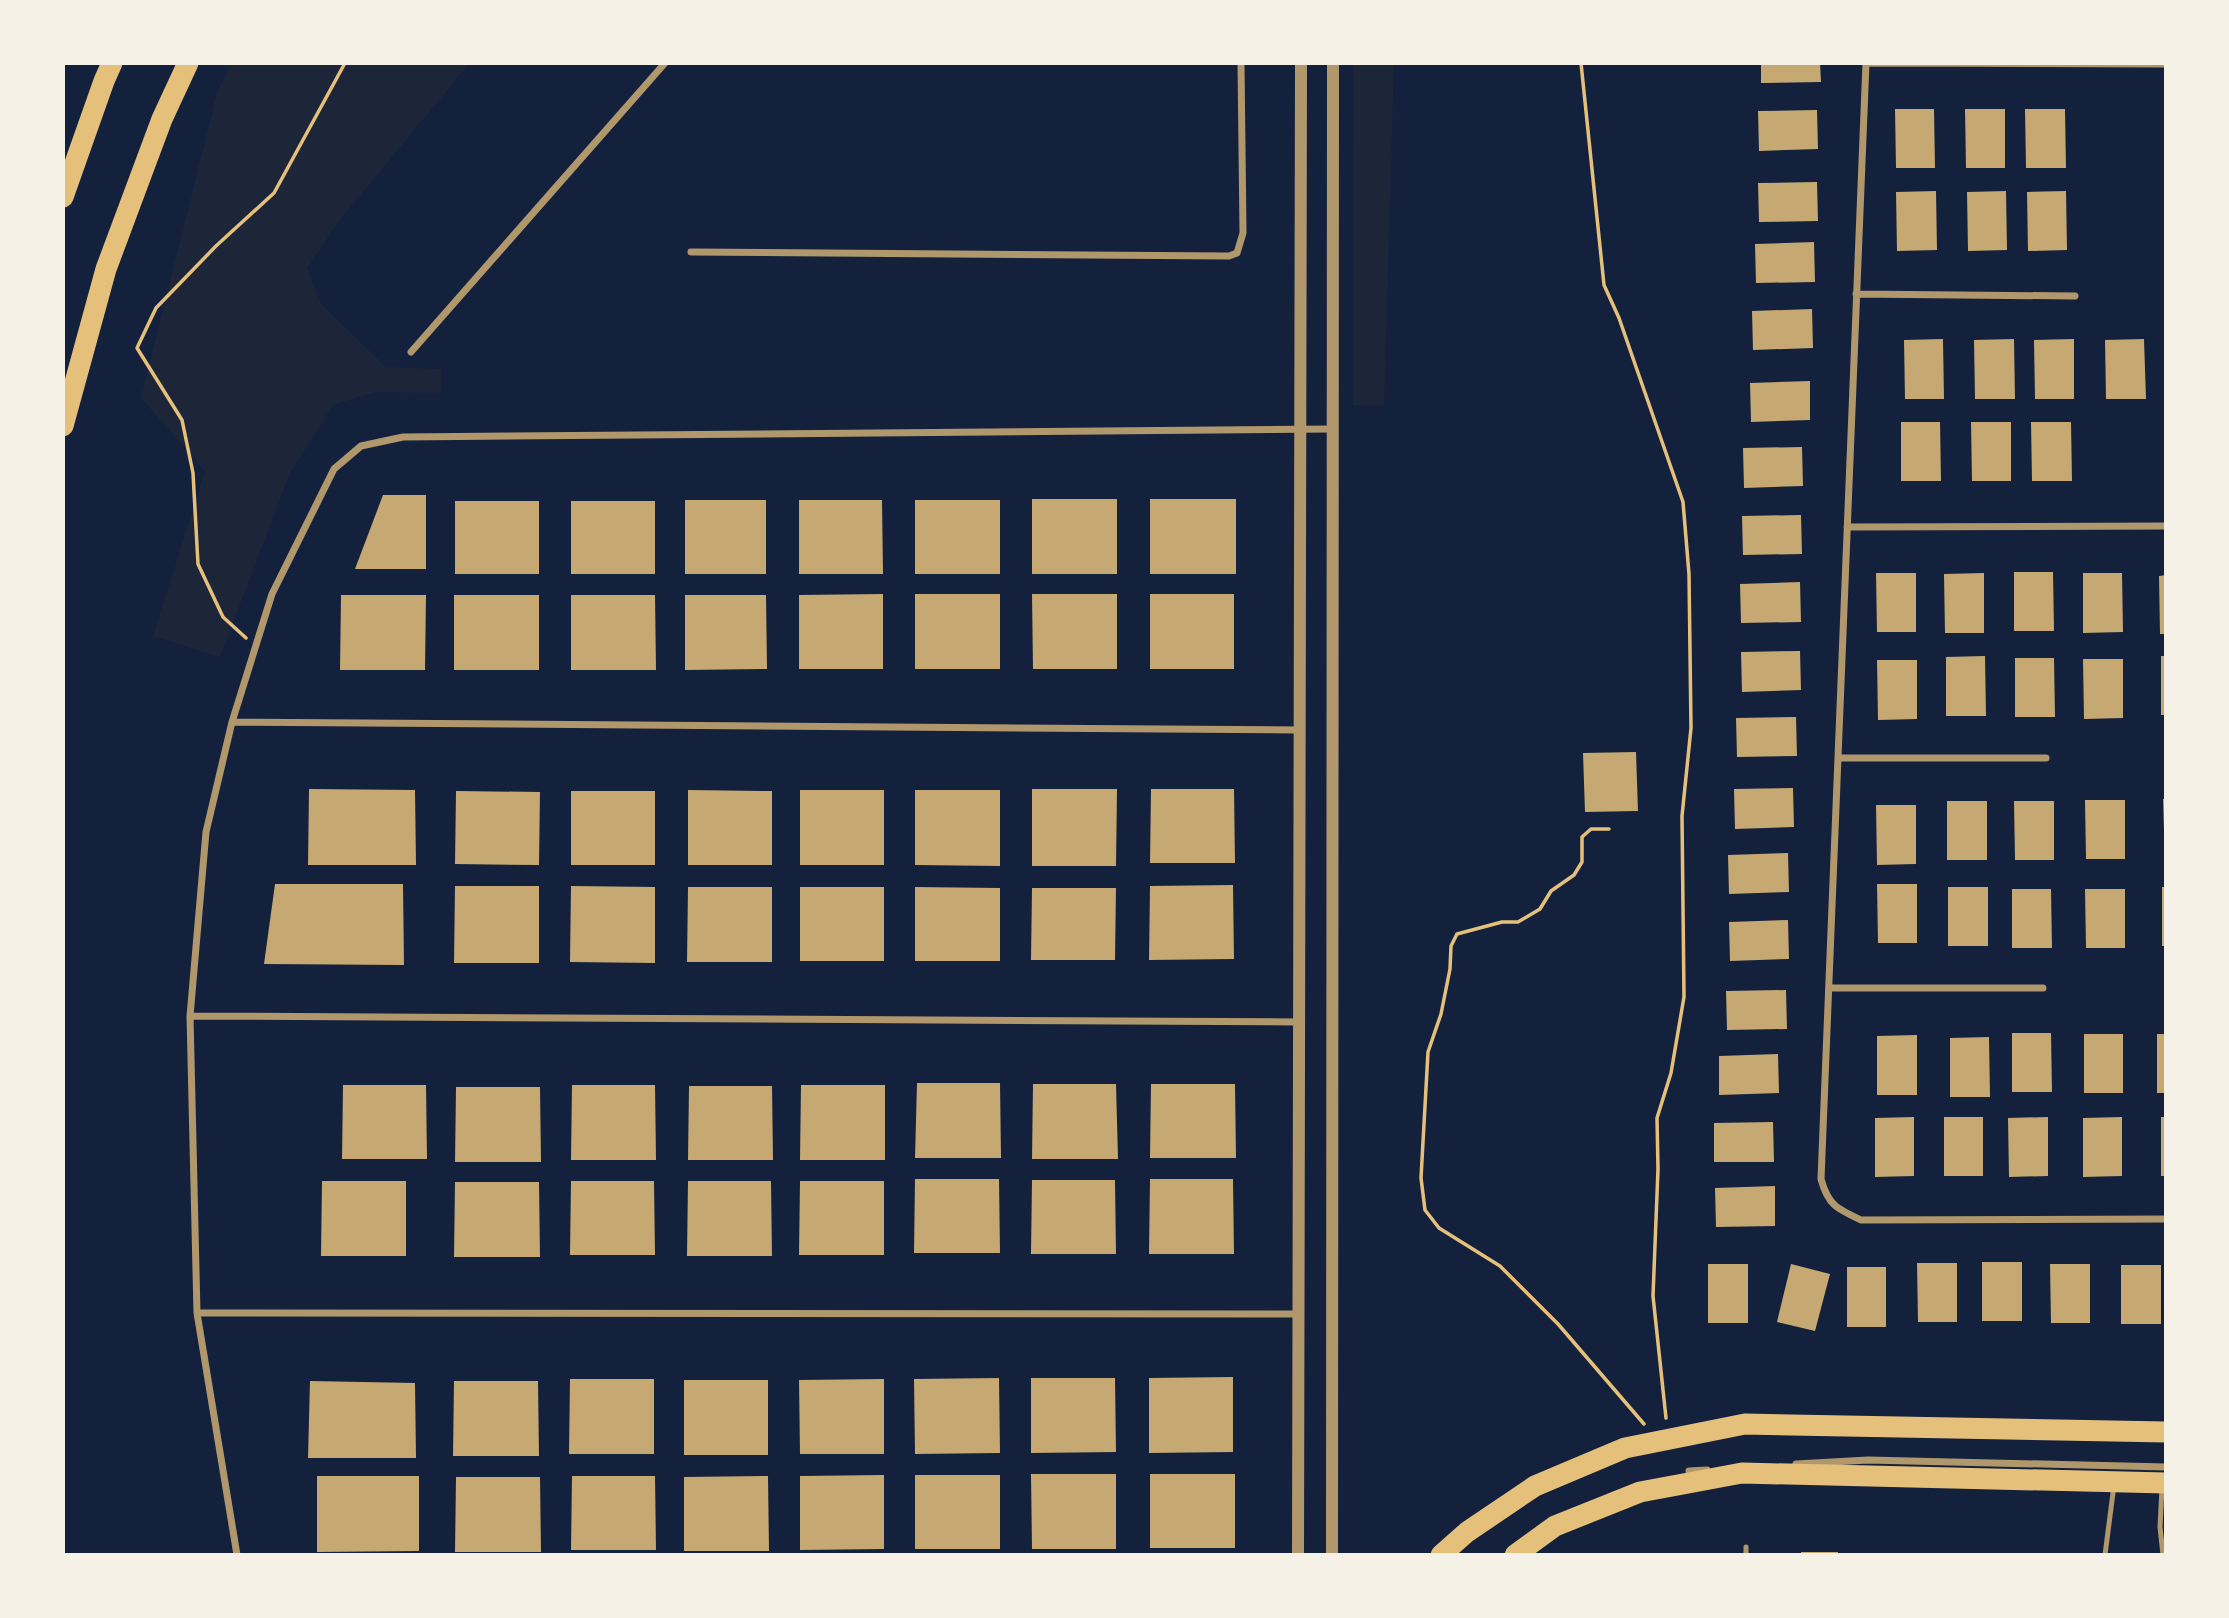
<svg xmlns="http://www.w3.org/2000/svg" width="2229" height="1618" font-family="'Libre Baskerville',serif">
<style>
.green{fill:#1d2539}
.building{fill:#c6a872}
.lines{fill:none;stroke-linecap:round;stroke-linejoin:round}
.path{stroke:#e5c07b;stroke-width:3.5}
.service{stroke:#b1986c;stroke-width:5}
.minor{stroke:#b1986c;stroke-width:7}
.tertiary{stroke:#b1986c;stroke-width:12}
.motorway{stroke:#e5c07b;stroke-width:21}
</style>
<rect width="100%" height="100%" fill="#14213d"/>
<path class="green" d="M232 63H470L337 223 307 268 321 304 386 367 441 369 442 393 375 392 333 405 289 475 220 657 153 636 205 471 141 398 217 93Z
M1354 63H1394L1384 406 1353 405Z"/>
<path class="building" d="M1761 63H1820L1821 82 1761 83Z
M1895 109H1934L1935 168H1896Z
M1965 109H2005V168H1966Z
M2025 109H2065L2066 168H2026Z
M1817 110 1818 149 1759 151 1758 111Z
M1817 182 1818 221 1759 222 1758 183Z
M1936 191 1937 250 1897 251 1896 192Z
M2006 191 2007 250 1968 251 1967 192Z
M2066 191 2067 250 2028 251 2027 192Z
M1814 242 1815 282 1756 283 1755 244Z
M1812 309 1813 348 1753 350 1752 311Z
M1943 339 1944 399H1905L1904 340Z
M2014 339 2015 399H1975L1974 340Z
M2074 339V399H2035L2034 340Z
M2144 339 2146 399H2106L2105 340Z
M1810 381V420L1751 422 1750 383Z
M1901 422H1940L1941 481H1901Z
M1971 422H2011V481H1972Z
M2031 422H2071L2072 481H2032Z
M1802 447 1803 486 1744 488 1743 448Z
M383 495H426V569H355Z
M1032 499H1117V574H1032Z
M1150 499H1236V574H1150Z
M685 500H766V574H685Z
M799 500H882L883 574H799Z
M915 500H1000V574H915Z
M455 501H539V574H455Z
M571 501H655V574H571Z
M1801 515 1802 554 1743 555 1742 516Z
M2014 572H2053L2054 631H2014Z
M1876 573H1916V632H1877Z
M1984 573V633H1945L1944 574Z
M2083 573H2122L2123 632 2083 633Z
M2166 575V634H2160L2159 576Z
M1800 582 1801 622 1741 623 1740 584Z
M883 594V669H799V595Z
M915 594H1000V669H915Z
M1032 594H1117V669H1033Z
M1150 594H1234V669H1150Z
M341 595H426L425 670H340Z
M454 595H539V670H454Z
M571 595H655L656 670H571Z
M685 595H766L767 669 685 670Z
M1800 651 1801 690 1742 692 1741 652Z
M1985 656 1986 716H1946V657Z
M2161 656H2166V715H2161Z
M2015 658H2054L2055 717H2015Z
M2083 659H2123V718L2084 719Z
M1877 660H1917V719L1878 720Z
M1796 717 1797 756 1737 757 1736 718Z
M1636 752 1638 811 1585 812 1583 753Z
M1793 788 1794 827 1735 829 1734 789Z
M309 789 415 790 416 865H308Z
M1032 789H1117L1116 866H1032Z
M1151 789H1234L1235 863H1150Z
M688 790 772 791V865H688Z
M800 790H884V865H800Z
M915 790H1000V866L915 865Z
M456 791 540 792 539 865 455 864Z
M571 791H655V865H571Z
M2163 799H2166V831H2164Z
M2085 800H2125V859H2086Z
M1947 801H1987V860H1947Z
M2014 801H2054V860H2015Z
M1876 805H1916V864L1877 865Z
M1788 853 1789 892 1729 894 1728 855Z
M275 884H403L404 965 264 964Z
M1877 884H1917V943H1878Z
M1233 885 1234 959 1149 960 1150 886Z
M455 886H539V963H454Z
M571 886 655 887V963L570 962Z
M688 887H772V962H687Z
M800 887H884V961H800Z
M915 887 1000 888V961H915Z
M1948 887H1988V946H1948Z
M2162 887H2166V946H2162Z
M1032 888H1116L1115 960H1031Z
M2012 889H2051L2052 948H2012Z
M2085 889H2125V948H2086Z
M1788 920 1789 959 1730 961 1729 922Z
M1786 990 1787 1029 1727 1030 1726 991Z
M2012 1033H2051L2052 1092H2012Z
M2084 1034H2123V1093H2084Z
M2157 1034H2166V1093H2157Z
M1917 1035V1095H1877V1036Z
M1989 1037 1990 1097H1950V1038Z
M1778 1054 1779 1093 1719 1095V1056Z
M917 1083H1000L1001 1158H915Z
M1033 1084H1116L1118 1159H1032Z
M1151 1084H1235L1236 1158H1150Z
M343 1085H426L427 1159H342Z
M572 1085H655L656 1160H571Z
M801 1085H885V1160H800Z
M689 1086H772L773 1160H688Z
M456 1087H540L541 1162H455Z
M1914 1117V1176L1875 1177V1118Z
M1944 1117H1983V1176H1944Z
M2048 1117V1176L2009 1177 2008 1118Z
M2122 1117V1176L2083 1177V1118Z
M2161 1117H2166V1176H2161Z
M1773 1122 1774 1162H1714V1123Z
M915 1179H999L1000 1253H914Z
M1150 1179H1233L1234 1254H1149Z
M1032 1180H1115L1116 1254H1031Z
M322 1181H406V1256H321Z
M571 1181H654L655 1255H570Z
M688 1181H771L772 1256H687Z
M800 1181H884V1255H799Z
M455 1182H539L540 1257H454Z
M1775 1186V1226L1716 1227 1715 1188Z
M1982 1262H2022V1321H1982Z
M1917 1263H1957V1322H1918Z
M1708 1264H1748V1323H1708Z
M1791 1264 1830 1274 1815 1331 1777 1322Z
M2050 1264H2090V1323H2051Z
M2121 1265H2161V1324H2121Z
M1847 1267H1886V1327H1847Z
M1233 1377V1452L1149 1453V1378Z
M999 1378 1000 1453 915 1454 914 1379Z
M1031 1378H1115L1116 1452 1031 1453Z
M570 1379H654V1454H569Z
M884 1379V1454H800L799 1380Z
M684 1380H768V1455H684Z
M310 1381 415 1383 416 1458H308Z
M454 1381H538L539 1456H453Z
M1031 1474H1116V1549H1032Z
M1150 1474H1235V1548H1150Z
M884 1475V1549L800 1550V1476Z
M915 1475H1000V1549H915Z
M317 1476H419V1551L317 1552Z
M572 1476H655L656 1550H571Z
M768 1476 769 1551H684V1477Z
M456 1477H540L541 1552H455Z
M1801 1552H1838V1555H1801Z"/>
<g class="lines">
<path class="path" d="M1581 63 1604 285 1619 318 1683 502 1689 574 1691 728 1682 816 1684 997 1671 1073 1657 1118 1658 1169 1653 1296 1666 1418
M246 638 223 617 198 564 193 473 182 420 137 348 156 308 216 246 274 193 345 63
M1609 829H1591L1582 837V862L1574 875 1551 891 1540 909 1518 922H1502L1457 934 1451 946 1450 969 1441 1014 1428 1052 1421 1178 1425 1210 1439 1228 1500 1266 1558 1324 1644 1424"/>
<path class="service" d="M2162 1488 2160 1527 2163 1555
M1746 1555V1547
M2105 1555 2114 1485"/>
<path class="minor" d="M1866 63 1821 1179C1828 1205 1837 1209 1861 1220L2166 1219
M1866 63 2166 64
M691 252 1229 256 1237 253 1243 233 1241 63
M1856 294 2075 296
M411 352 665 63
M1847 527 2166 526
M232 722 1299 730
M1838 758H2046
M1829 988H2043
M190 1016 1298 1022
M197 1313 1298 1314
M1796 1464 1868 1460 2166 1467
M1689 1471 1707 1470
M237 1555 197 1313 190 1016 206 832 232 722 272 594 334 469 361 446 403 437 1331 429"/>
<path class="tertiary" d="M1298 1555 1301 63
M1332 1555 1333 63"/>
<path class="motorway" d="M63 197 104 81 112 63
M63 426 106 269 162 119 188 63
M1441 1555 1467 1532 1535 1486 1625 1448 1745 1424 2166 1432
M1515 1555 1555 1526 1640 1492 1742 1473 2166 1483"/>
</g>
<rect width="2229" height="1618" fill="none" stroke="#f6f1e7" stroke-width="130"/>
</svg>
